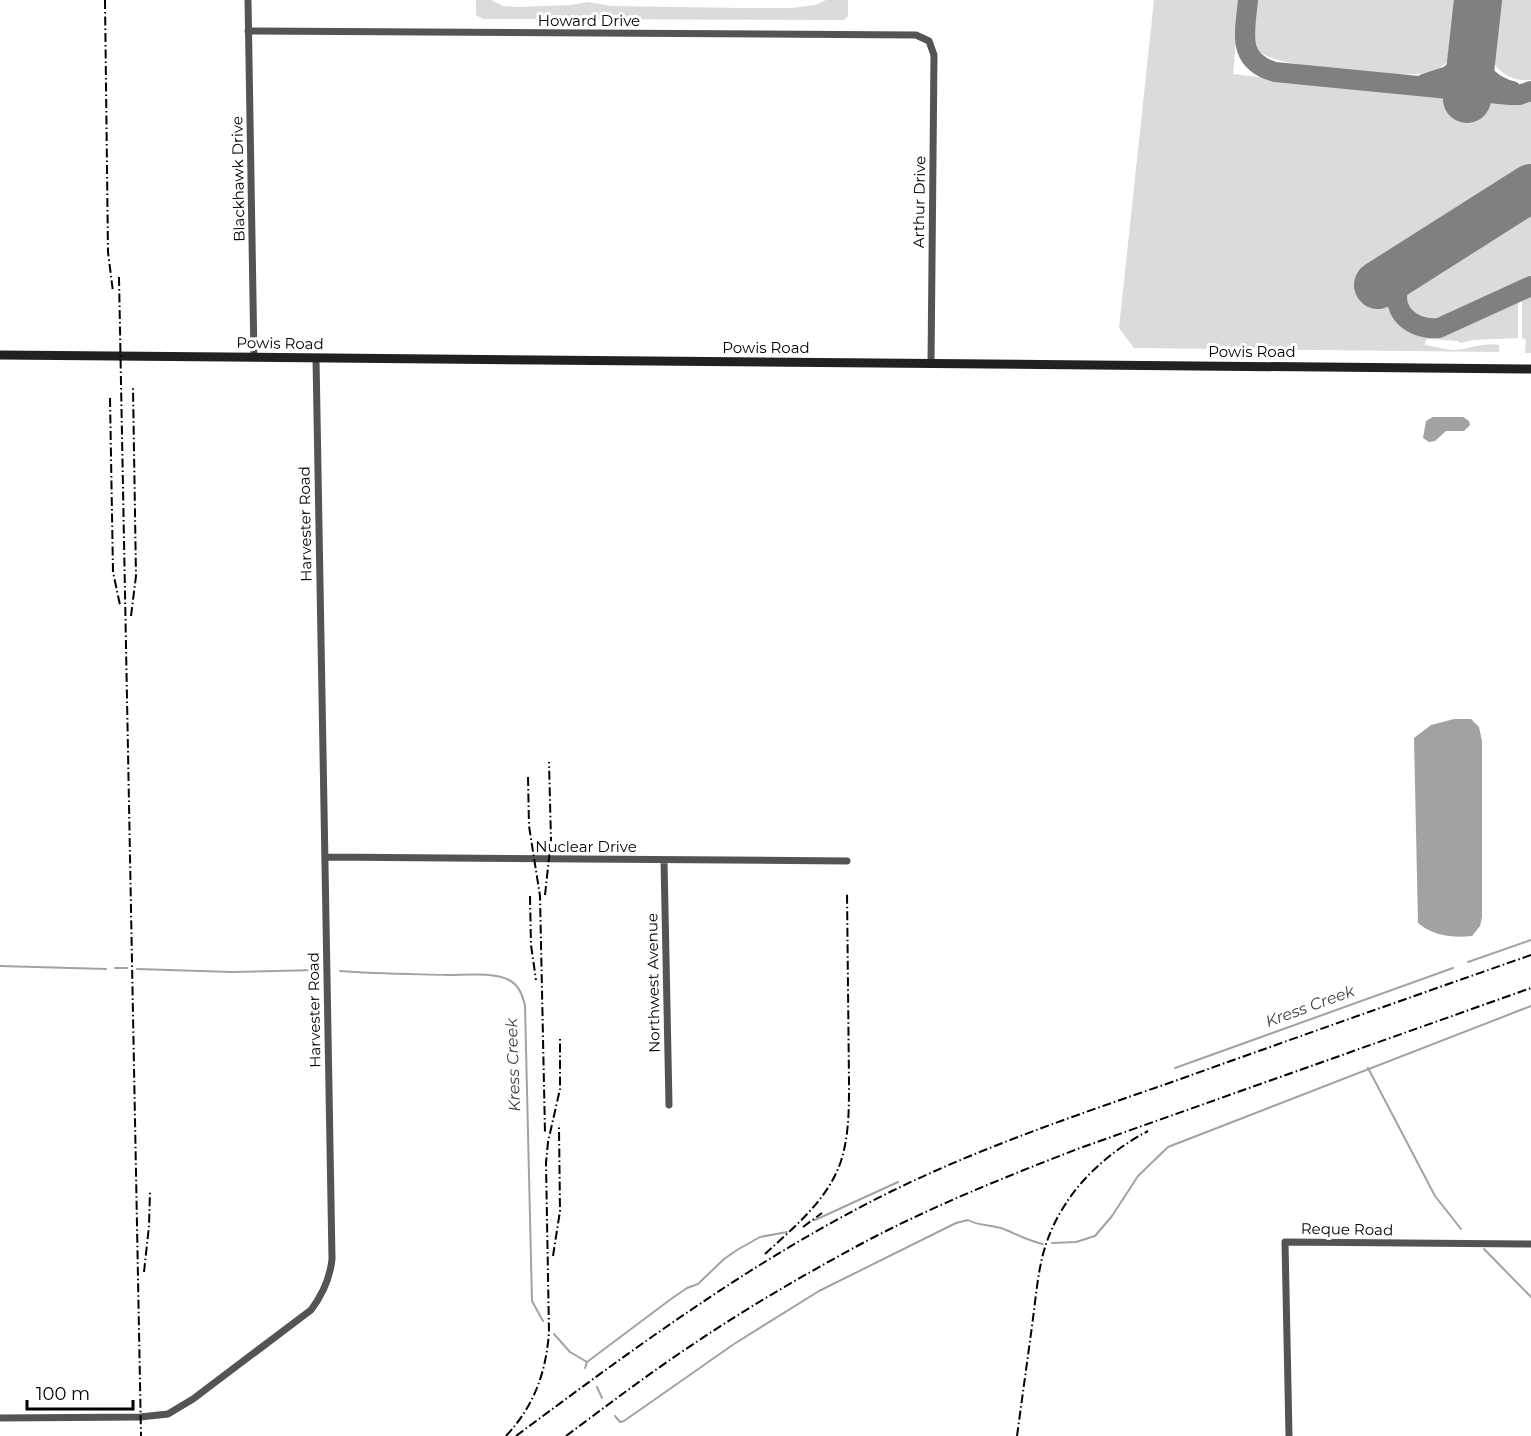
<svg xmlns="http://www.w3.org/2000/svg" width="1531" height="1436" font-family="Montserrat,sans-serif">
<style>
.green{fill:#dbdbdb}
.water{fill:#a2a2a2}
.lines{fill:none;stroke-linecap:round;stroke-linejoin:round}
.stream{stroke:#a2a2a2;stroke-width:2}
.taxiway{stroke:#808080;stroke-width:20}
.runway{stroke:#808080;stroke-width:48}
.street{stroke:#545454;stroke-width:7}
.secondary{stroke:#212121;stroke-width:9}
.rail{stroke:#000;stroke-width:2;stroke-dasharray:9 3 1.5 3;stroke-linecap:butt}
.labels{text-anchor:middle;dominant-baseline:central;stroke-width:6;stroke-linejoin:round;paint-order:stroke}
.street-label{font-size:15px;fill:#000;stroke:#fff}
.water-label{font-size:16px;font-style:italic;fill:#434343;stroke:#fff}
</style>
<rect width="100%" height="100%" fill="#fff"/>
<path class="green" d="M476 0H491L503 6 517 7 570 5 589 2 611 6 742 8H792L815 5 826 0H848V16L844 20 483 19 476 15Z
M1154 0H1240L1233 74 1456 98 1455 104 1478 107 1479 100 1513 104 1531 100V169L1369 272C1378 288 1392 315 1405 327 1433 350 1490 313 1518 300V338L1473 340 1460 343 1458 341 1428 339 1425 341V345C1435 346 1445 350 1455 350 1470 349 1484 342 1499 345V352L1134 348 1119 328Z
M1256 0H1466C1464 21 1464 49 1445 64 1436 71 1426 74 1415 74 1391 76 1269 67 1258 50 1251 40 1255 12 1256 0Z
M1490 0H1531V80C1506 83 1486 63 1486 38 1486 25 1489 12 1490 0Z
M1531 207V277L1438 319C1412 322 1396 300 1416 279Z
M1531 295V353H1525L1526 340 1522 338V299Z"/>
<path class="water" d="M1433 417H1463L1469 421 1470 425 1464 431H1446L1435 441 1429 442 1423 438 1426 421Z
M1454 719H1471L1479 727 1482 741V917L1480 926 1472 936C1453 938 1433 936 1418 923L1414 738 1431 725Z"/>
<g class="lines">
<path class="stream" d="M1468 962 1531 940
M0 966 106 969
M115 968H127
M137 969 232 972 317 970
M340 971C376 974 412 974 448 975 465 975 494 972 509 980 519 985 523 996 525 1006L532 1301 543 1321
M1175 1068 1453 968
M1368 1068 1435 1196 1461 1229
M815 1220 898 1182
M1052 1243 1076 1242 1095 1236 1112 1216 1138 1176 1168 1147 1531 1006
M1484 1249 1531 1297
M554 1334 570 1352 587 1362
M587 1362 671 1299 687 1288 698 1284 724 1259 737 1250 760 1237 787 1232
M585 1368 587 1362
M597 1387 602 1398
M615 1416 620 1422 624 1421 734 1344 819 1291 956 1223 968 1220C980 1227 994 1224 1006 1230 1018 1235 1029 1241 1043 1244"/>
<path class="taxiway" d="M1248 0C1245 33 1236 61 1275 72L1510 95H1519L1531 91
M1424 84 1448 76 1472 57C1483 74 1491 86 1512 91
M1404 269C1402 278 1397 288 1397 298 1398 320 1420 330 1439 328L1531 286"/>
<path class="runway" d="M1467 99 1478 0
M1378 285 1531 188"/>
<path class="street" d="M248 0 254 358
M248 31 916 35 929 41 934 55 931 364
M325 857 847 861
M664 860 669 1105
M0 1418 140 1417 168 1414 193 1399 311 1310C323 1294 330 1279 332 1259L316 358
M1289 1436 1285 1242 1531 1244"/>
<path class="secondary" d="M0 355 1531 369"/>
<path class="rail" d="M105 0 108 252 113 292
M119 277 141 1436
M110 398 113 572 120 605
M131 616 136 576 133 388
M528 777 529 826 540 896 545 1133
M545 895 551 840 549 762
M530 896 531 945 536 980
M803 1227 822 1213
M765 1254C794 1227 828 1200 841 1161 849 1136 849 1109 849 1083L847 892
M553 1256 560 1211 559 1127
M144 1272 149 1226 150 1190
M506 1436C534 1406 546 1373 549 1332L546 1163 548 1142 560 1089V1037
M516 1436C637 1346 756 1258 892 1191 982 1147 1077 1115 1172 1082 1292 1039 1411 997 1531 955
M566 1436C609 1404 651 1372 695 1343 748 1307 804 1275 859 1245 930 1207 1005 1177 1080 1148L1531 988
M1017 1436C1022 1399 1027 1363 1032 1326 1035 1304 1037 1280 1042 1258 1056 1201 1097 1158 1148 1131"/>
</g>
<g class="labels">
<g class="street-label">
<text x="589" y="20">Howard Drive</text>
<text transform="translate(238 179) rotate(-91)">Blackhawk Drive</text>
<text transform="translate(919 202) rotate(-89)">Arthur Drive</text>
<text transform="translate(280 343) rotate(1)">Powis Road</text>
<text x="766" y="347">Powis Road</text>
<text x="1252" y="351">Powis Road</text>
<text transform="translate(305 524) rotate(-91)">Harvester Road</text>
<text x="586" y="846">Nuclear Drive</text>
<text transform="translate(653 983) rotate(-91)">Northwest Avenue</text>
<text transform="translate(314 1010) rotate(-91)">Harvester Road</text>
<text transform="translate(1347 1229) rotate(1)">Reque Road</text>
</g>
<g class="water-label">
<text transform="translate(1310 1006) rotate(-20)">Kress Creek</text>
<text transform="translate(513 1065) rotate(-92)">Kress Creek</text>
</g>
</g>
<path d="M27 1400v9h106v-9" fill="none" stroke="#000000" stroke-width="3"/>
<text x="36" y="1400" font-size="18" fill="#000000" stroke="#ffffff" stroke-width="4.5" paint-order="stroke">100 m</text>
</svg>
